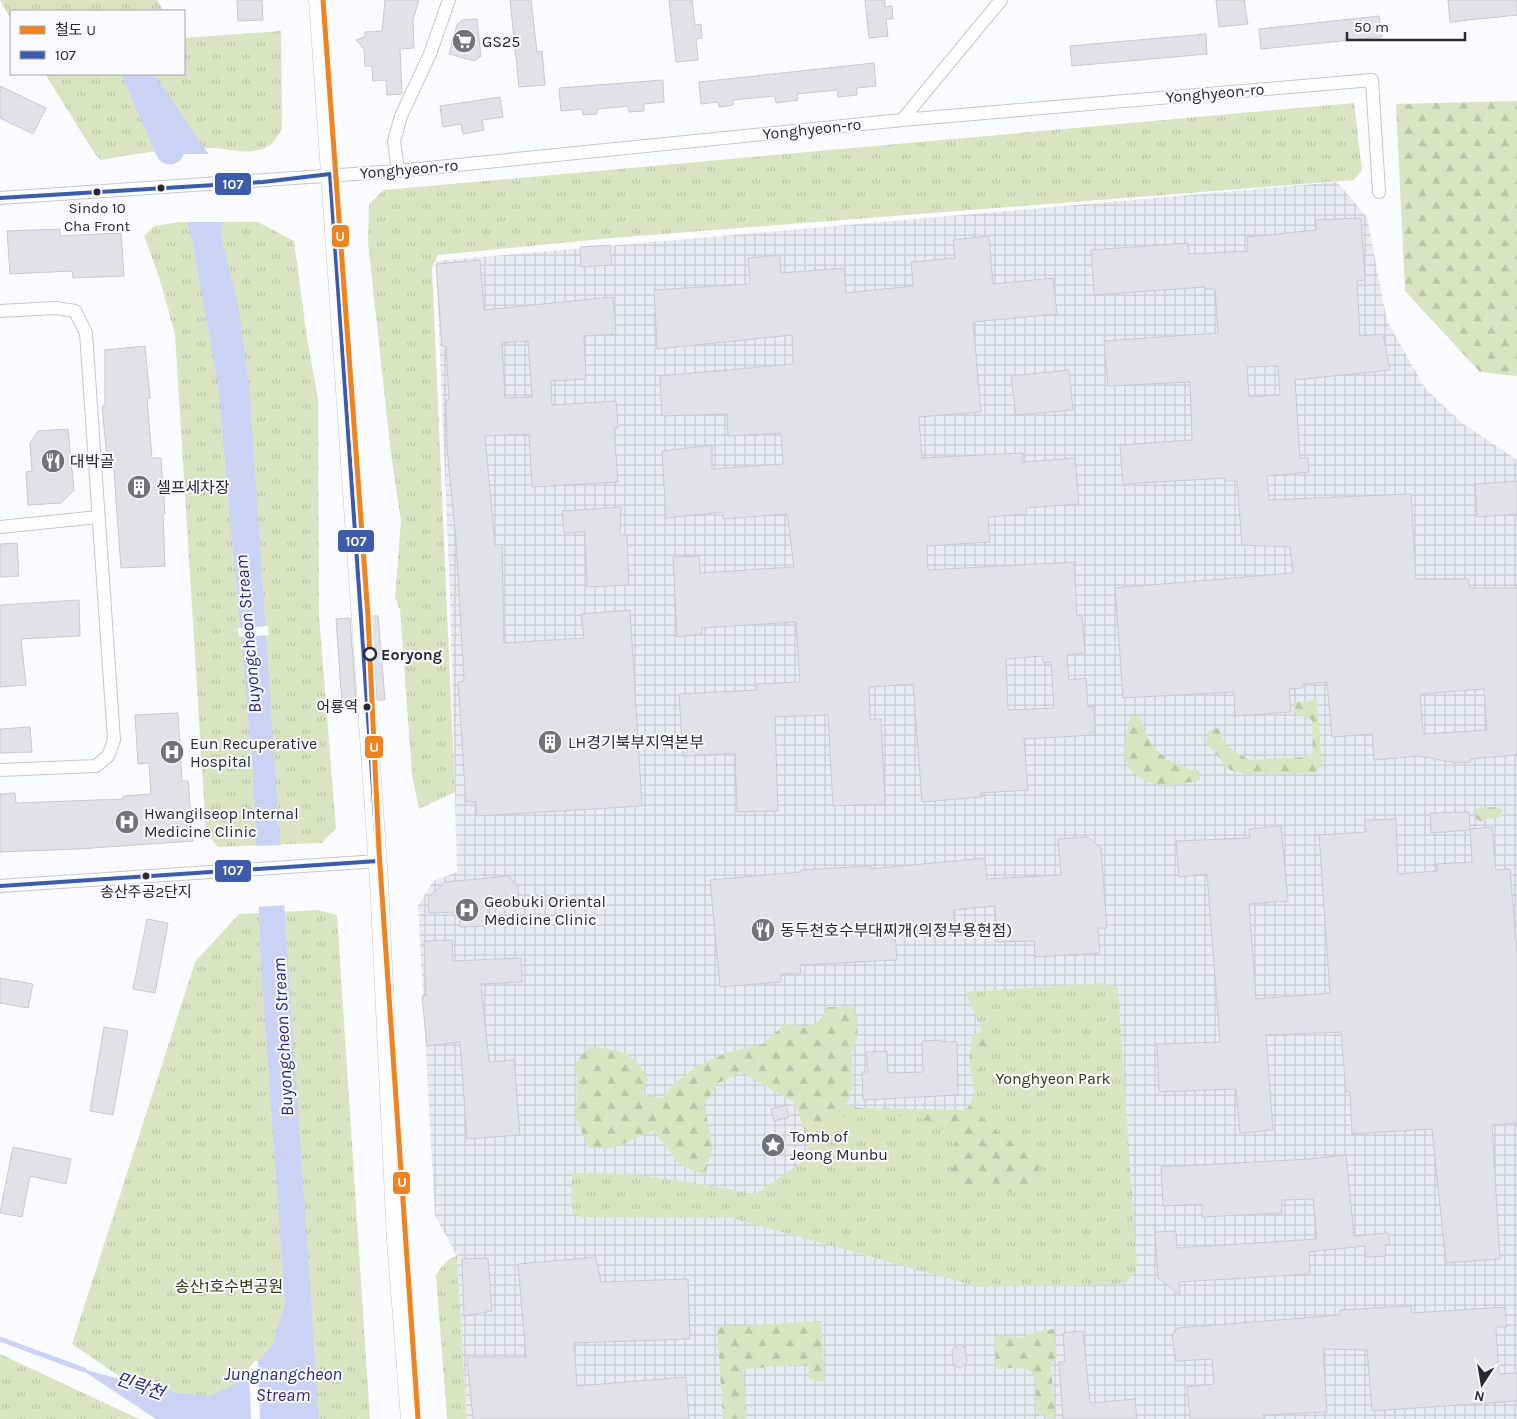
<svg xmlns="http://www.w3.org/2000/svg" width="1517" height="1419" font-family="Karla,'Noto Sans KR',sans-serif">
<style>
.industrial{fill:url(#industrial-grid)}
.forest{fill:url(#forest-firs)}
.park{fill:url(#park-tufts)}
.water{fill:#ccd1f6}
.pier{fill:#fafbfe}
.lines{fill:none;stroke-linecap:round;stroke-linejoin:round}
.stream{stroke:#ccd1f6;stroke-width:5}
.river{stroke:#ccd1f6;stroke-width:29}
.building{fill:#e0e2e7;stroke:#c8c9ce;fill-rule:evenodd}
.street-casing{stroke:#c6c7cc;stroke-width:14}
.secondary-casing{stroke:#c6c7cc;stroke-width:19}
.street{stroke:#fefeff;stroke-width:12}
.secondary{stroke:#fefeff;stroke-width:18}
.bus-1-casing{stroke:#f9faff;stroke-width:8}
.bus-1{stroke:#3d5bab;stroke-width:4}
.rail-1-casing{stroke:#f9faff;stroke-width:9}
.rail-1{stroke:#f0831e;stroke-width:5}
.bus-dot{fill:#282932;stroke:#f9faff;stroke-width:2}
.stop-dot{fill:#f9faff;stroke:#282932;stroke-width:2.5}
.labels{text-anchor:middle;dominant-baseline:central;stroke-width:4;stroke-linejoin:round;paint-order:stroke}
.bus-label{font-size:15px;fill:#282932;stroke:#f9faff}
.poi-label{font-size:16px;fill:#282932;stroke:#f9faff;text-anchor:start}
.street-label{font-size:16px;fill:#282932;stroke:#f9faff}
.stop-label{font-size:16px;font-weight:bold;fill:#282932;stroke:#f9faff;text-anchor:start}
.park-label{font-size:16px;fill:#2f3812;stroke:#f9faff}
.water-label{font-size:18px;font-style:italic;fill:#2d2583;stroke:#f9faff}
.line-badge{stroke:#f9faff;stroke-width:2}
.badge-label{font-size:14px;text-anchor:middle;font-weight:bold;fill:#fff}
</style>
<defs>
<pattern id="industrial-grid" width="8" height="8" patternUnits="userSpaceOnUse" patternTransform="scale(1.25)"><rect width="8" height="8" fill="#e9ebf3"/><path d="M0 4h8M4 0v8" fill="none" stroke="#c8cad1"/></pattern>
<pattern id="forest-firs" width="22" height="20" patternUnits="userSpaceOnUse" patternTransform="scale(1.25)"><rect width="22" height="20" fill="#dae4c3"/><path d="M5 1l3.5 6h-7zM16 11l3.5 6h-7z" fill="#bbc4a8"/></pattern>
<pattern id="park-tufts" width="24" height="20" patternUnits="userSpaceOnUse" patternTransform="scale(1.25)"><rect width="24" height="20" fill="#dae4c3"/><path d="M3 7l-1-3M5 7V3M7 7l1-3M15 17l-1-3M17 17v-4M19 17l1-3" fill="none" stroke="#bbc4a8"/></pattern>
</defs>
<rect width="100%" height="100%" fill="#fafbfe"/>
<path class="industrial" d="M1337 182 1367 217 1387 321 1425 388 1462 423 1517 460V1419H467L457 1256 435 1216 418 906 433 881 457 872 450 594 436 261Z"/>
<path class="forest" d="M1517 101V376L1480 372 1405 291 1396 104Z
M1317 700 1322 766 1314 773 1247 774 1230 770 1206 743 1209 731 1218 728 1228 747 1249 760 1302 757 1313 754 1312 720 1295 713 1294 707 1296 702Z
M1131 715 1140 717C1149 749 1166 765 1199 771L1200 780C1177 786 1147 790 1130 769 1120 756 1127 730 1131 715Z
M1497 807 1502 809V816L1481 821 1476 819V808Z
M827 1007H853L858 1020 857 1040 852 1052 853 1089 846 1105 860 1108 965 1110 976 1099 969 1063 972 1036 997 1021 1053 1050 1036 1235 816 1163 794 1102 741 1072 718 1083 704 1105 713 1146 705 1175 680 1165 654 1131 612 1148H589L576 1119 577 1074 575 1063 589 1047C618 1049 634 1051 648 1079L642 1094 662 1098 674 1084 699 1065 729 1052 763 1044 786 1023 803 1027 820 1021Z
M821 1321 825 1381H815L809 1378 808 1364 743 1369 747 1417 746 1419H723L717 1327Z
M1054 1329 1057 1358 1051 1364 1055 1419H1047V1415L1037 1416C1034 1375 1044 1364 997 1369L994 1338 999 1335 1022 1338 1034 1332Z"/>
<path class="park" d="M0 0H157L164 11H11V20Z
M281 31 282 129C277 136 275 143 267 147 248 156 233 149 214 148 178 147 136 153 101 160L95 154 45 74H184V38Z
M1354 103 1362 170 1354 180 612 238 438 255 432 268 455 792 419 809 412 775 400 610 395 597 401 521 391 454 368 243 369 204 384 190Z
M180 222H258L294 241 307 338 318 399 319 616 336 828 322 843 218 847 206 833 175 334 159 277 144 236 154 226Z
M318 910 337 915 370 1419H182L72 1344 195 962 239 914Z
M1101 983 1118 987 1137 1268 1125 1284 979 1287 732 1218 582 1217 573 1214 571 1201 572 1173C634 1171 695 1183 755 1194L801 1163 814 1134 848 1114 919 1117 957 1136 952 1163V1182L999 1194 1038 1187 1040 1152 1004 1139 970 1105 988 1044 965 992Z
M457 1256 467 1419H447L436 1275C442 1266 446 1259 457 1256Z
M0 1354 139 1419H0Z"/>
<path class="water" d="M135 74H154L229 184 221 236 238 305 249 384 319 1419H156L79 1368 164 1391 210 1396 241 1381 272 1346 285 1305 261 964 253 769 218 384 192 240 152 107Z"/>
<path class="pier" d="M164 154H211L232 184 226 222H184Z
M268 626 269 635 239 637 238 628Z
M283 845 287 905 256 907 254 846Z
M255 1361H258L260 1419H251L249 1368Z"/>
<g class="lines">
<path class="stream" d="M0 1339 84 1370"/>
<path class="river" d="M137 74 170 150"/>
</g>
<path class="building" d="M237 0H262L263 20 238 21Z
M385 0H419L413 20 414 48 400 49 402 94 387 95 386 80 373 81 372 66H365L364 49 356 40 365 37V32L382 31Z
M510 0H531L537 52 542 51 545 85 519 87Z
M669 0H692L695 25 701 24 702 38 696 39 698 60 676 62Z
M865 0H885V7L892 6 893 19H886L888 36 869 38Z
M1216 0H1244L1248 24 1219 27Z
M1448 0H1517V15L1450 22Z
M1379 16 1382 37 1261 49 1259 29Z
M477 19 481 56 474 61 449 54 457 25 462 20Z
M1206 34 1207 54 1072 66 1070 46Z
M874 63 876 86 857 88V95L838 97 837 90 797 94 798 100 776 103 775 96 733 100V105L719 107 718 102 701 104 699 82Z
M663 80 664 102 644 104V111L629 112 628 106 597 109V114L583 115 582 109 561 111 559 88Z
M0 86 46 108 33 134 0 118Z
M500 97 503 117 482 120 484 130 463 134 461 124 443 127 440 106Z
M1361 218 1365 280 1357 281 1360 336 1383 334 1390 370 1295 380 1300 458H1308L1309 472 1267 476 1269 500 1411 494 1416 579H1469V588H1517V755L1471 759V762L1457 763 1418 756 1374 760 1372 734 1332 737 1327 682 1303 684V688L1289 689 1291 712 1235 716 1234 692 1123 698 1115 588 1293 573 1290 547 1242 545 1237 481H1225V478L1123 484 1120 445 1192 440 1190 382 1108 386 1104 341 1218 333 1215 289H1205V287L1094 295 1091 250 1188 243 1189 254 1248 251 1247 237 1317 230 1315 220ZM1278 366 1280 395 1249 397 1247 367ZM1484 689 1487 730 1423 734 1420 694Z
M60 229V236L121 233 124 276 73 278 72 271 10 274 7 231Z
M989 236 993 284 1053 278 1057 314 973 322 981 412 919 417 922 458 1023 453V462L1075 458 1079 504 1026 508V514L988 517 990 542 927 546 928 570 1074 562 1077 616H1082L1085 653 1067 655 1069 680 1086 678 1088 707 1094 706 1095 735 1024 739 1028 790 981 793 982 797 922 802 913 684 869 687 870 719H881L885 804 833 806 828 715 775 717 778 811 737 812 735 753 683 756 679 694 757 690V684L800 682 796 622 702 628V634L677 637 673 557 699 556 700 573 794 567 787 514 723 519 722 512 666 518 662 451 712 445V469L783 464 781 433 728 436 727 414 662 416 660 376 793 364 792 335 657 349 654 290 750 284 748 258 780 255 781 273 844 268 846 293 913 286 911 262 955 258 953 240ZM1042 656 1043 663 1051 662 1054 708 1008 710 1006 659Z
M610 245 612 265 581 267 580 247Z
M480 260 484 310 613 297 616 334 584 336 586 379 551 381 552 405 616 401 618 428H614L618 482 532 487 529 434 485 436 495 545 502 544 504 643 584 638 581 614 630 610 642 806 477 816 476 802H466L458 682 464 681 456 540 447 448 446 400H449L446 346H442L436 264ZM528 341 532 397 505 398 502 343Z
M145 346 150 398H147L152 458H161L165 514H163L165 566 121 568 113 458H107L102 406H105V350Z
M1069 370 1073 410 1016 415 1011 376Z
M68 429 74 490 61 503 28 505 26 472 32 471 30 443 38 431Z
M1517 481V514L1477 517 1475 484Z
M621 507 620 535H627L629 585 587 587 585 532 564 533 562 511Z
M17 543 19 576 0 577V544Z
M79 600 80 636 21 639 26 685 0 687V605Z
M371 616H378L385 700H377Z
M350 618 356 702 342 703 336 619Z
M178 713 182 781H188L193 841 78 849 0 852V794L15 793 16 803 123 799V796L151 794 149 763 138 764 135 715Z
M30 727 32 752 0 753V729Z
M1469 812 1470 829 1492 827 1496 870 1510 869 1517 954V1123L1492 1125 1500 1259 1446 1263 1432 1129 1352 1134 1350 1092H1346L1341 1032 1266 1035 1273 1130 1240 1133 1236 1089 1159 1092 1157 1044 1220 1042 1207 874 1179 877 1176 841 1250 838 1249 829 1281 826 1288 901 1249 904 1256 999 1330 993 1319 835 1366 832 1365 820 1396 819 1398 874 1437 871V864L1472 862 1470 830 1431 833 1430 813Z
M1088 837 1101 848 1107 928H1098L1100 953 1035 957 1034 941 997 942 995 906 953 910 955 927 895 932 897 960 800 965 801 973 781 974V982L720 987 710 880 801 872V870L871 866V869L985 858 987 879 1061 875 1058 839Z
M509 876 518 887 519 908H489L490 926 460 927 459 912 429 913 428 898 445 882Z
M147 919 168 923 155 993 133 989Z
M452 940 453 961 521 958 522 982 481 984 489 1062 514 1060 520 1135 467 1139 460 1042 427 1046 422 996H426L424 941Z
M0 978 33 984 28 1008 0 1003Z
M104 1027 128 1031 113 1115 90 1111Z
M942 1040V1042H957L958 1095 863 1100 862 1072H868L866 1052 887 1051 888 1073 923 1072 922 1041Z
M786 1105 789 1117 774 1121 771 1109Z
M13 1147 71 1159 66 1184 30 1176 22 1217 0 1213Z
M1346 1155 1354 1236 1389 1233 1390 1244 1385 1245 1386 1256 1366 1257 1365 1246 1309 1252 1310 1274 1179 1282 1180 1295 1158 1278 1155 1232 1176 1231 1177 1248 1317 1239 1313 1199 1282 1200V1213L1202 1217V1204L1163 1206 1161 1167 1309 1159Z
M596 1257 601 1282 688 1279 690 1339 574 1343 577 1386 686 1377 689 1419H473L467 1357H526L518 1264Z
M488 1258 492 1311 464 1316 462 1259Z
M1411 1306 1412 1313 1505 1307 1507 1327H1496L1499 1374 1517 1373V1401L1372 1411 1367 1350 1323 1349 1327 1412 1263 1415 1264 1419H1190L1187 1387 1214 1384 1212 1359 1176 1361 1172 1336 1177 1328 1340 1315V1310Z
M1083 1331 1090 1403 1135 1399 1137 1419H1063L1059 1362H1065L1063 1333Z
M959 1344 965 1347 967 1360 966 1364 960 1368 953 1364 952 1350Z"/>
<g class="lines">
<g class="street-casing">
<path id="street" d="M902 120 1001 0
M398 171 394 141 401 116 430 54 449 0
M0 198 398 171 902 120 1372 80 1379 192
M0 311 55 308 75 311 86 333 114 740 108 756 96 766 0 770
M0 527 98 517
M0 886 378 861"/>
</g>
<g class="secondary-casing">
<path id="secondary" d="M318 0 379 881 396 1240 410 1419"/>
</g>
<use href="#street" class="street"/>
<use href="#secondary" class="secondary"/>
<g class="bus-1-casing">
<path id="bus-1" d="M0 198 263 182 330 174 378 861 0 886"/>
</g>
<use href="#bus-1" class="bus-1"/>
<g class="rail-1-casing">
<path id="rail-1" d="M323 0 368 616 379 851 418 1419"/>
</g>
<use href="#rail-1" class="rail-1"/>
</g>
<defs>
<g id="supermarket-disc" transform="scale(1.25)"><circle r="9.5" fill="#727279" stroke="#f9faff"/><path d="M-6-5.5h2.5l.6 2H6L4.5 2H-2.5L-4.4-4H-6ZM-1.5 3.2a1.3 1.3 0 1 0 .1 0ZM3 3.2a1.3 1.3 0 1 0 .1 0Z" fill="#fff"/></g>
<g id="restaurant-disc" transform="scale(1.25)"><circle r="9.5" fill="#727279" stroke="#f9faff"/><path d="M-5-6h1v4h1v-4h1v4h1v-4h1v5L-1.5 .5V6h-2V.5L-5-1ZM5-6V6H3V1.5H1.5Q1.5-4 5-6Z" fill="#fff"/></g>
<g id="building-disc" transform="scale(1.25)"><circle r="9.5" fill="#727279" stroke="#f9faff"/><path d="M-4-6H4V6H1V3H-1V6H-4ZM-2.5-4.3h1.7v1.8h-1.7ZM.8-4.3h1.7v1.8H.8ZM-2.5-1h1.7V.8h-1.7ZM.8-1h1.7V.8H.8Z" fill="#fff"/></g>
<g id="hospital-disc" transform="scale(1.25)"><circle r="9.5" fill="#727279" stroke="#f9faff"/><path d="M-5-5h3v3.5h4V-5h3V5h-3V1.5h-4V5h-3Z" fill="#fff"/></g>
<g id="sight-disc" transform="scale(1.25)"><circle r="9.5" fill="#727279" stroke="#f9faff"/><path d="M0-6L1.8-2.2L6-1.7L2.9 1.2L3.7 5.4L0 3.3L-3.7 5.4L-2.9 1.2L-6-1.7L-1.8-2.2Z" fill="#fff"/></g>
</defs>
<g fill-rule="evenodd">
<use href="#supermarket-disc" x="464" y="41"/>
<use href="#restaurant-disc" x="53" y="461"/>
<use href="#building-disc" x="139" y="487"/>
<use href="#building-disc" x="550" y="742"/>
<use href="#hospital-disc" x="172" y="752"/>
<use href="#hospital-disc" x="127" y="822"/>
<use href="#hospital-disc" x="467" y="910"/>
<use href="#restaurant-disc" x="763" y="930"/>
<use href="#sight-disc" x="773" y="1145"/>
</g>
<g class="bus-dot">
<circle cx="161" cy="188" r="4.5"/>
<circle cx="97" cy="192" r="4.5"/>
<circle cx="367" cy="707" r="4.5"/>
<circle cx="146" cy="876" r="4.5"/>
</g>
<circle class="stop-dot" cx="370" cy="654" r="6"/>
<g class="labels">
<g class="bus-label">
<text x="97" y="208">Sindo 10<tspan x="97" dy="18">Cha Front</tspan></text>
<text x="358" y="707" text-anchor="end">어룡역</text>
<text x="146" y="892">송산주공2단지</text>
</g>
<g class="poi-label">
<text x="482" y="41">GS25</text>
<text x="70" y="461">대박골</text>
<text x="156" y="487">셀프세차장</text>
<text x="568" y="742">LH경기북부지역본부</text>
<text x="190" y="743">Eun Recuperative<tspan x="190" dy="18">Hospital</tspan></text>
<text x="144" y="813">Hwangilseop Internal<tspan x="144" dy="18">Medicine Clinic</tspan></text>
<text x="484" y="901">Geobuki Oriental<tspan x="484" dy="18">Medicine Clinic</tspan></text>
<text x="780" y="930">동두천호수부대찌개(의정부용현점)</text>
<text x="790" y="1136">Tomb of<tspan x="790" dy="18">Jeong Munbu</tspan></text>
</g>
<g class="street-label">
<text transform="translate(1215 93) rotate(-5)">Yonghyeon-ro</text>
<text transform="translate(812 129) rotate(-6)">Yonghyeon-ro</text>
<text transform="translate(409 169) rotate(-5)">Yonghyeon-ro</text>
</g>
<g class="stop-label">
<text x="381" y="654">Eoryong</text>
</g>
<g class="park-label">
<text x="1053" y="1078">Yonghyeon Park</text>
<text x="229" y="1286">송산1호수변공원</text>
</g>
<g class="water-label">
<text transform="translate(248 634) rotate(-95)">Buyongcheon Stream</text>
<text transform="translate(283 1037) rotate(-93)">Buyongcheon Stream</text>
<text x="283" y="1374">Jungnangcheon<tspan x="283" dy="21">Stream</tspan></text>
<text transform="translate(140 1386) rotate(19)">민락천</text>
</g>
</g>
<g class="line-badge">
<rect x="214" y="172" width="38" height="24" rx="5" fill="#3d5bab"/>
<rect x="331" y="224" width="19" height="24" rx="5" fill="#f0831e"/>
<rect x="337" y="529" width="38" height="24" rx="5" fill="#3d5bab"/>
<rect x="364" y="735" width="20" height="24" rx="5" fill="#f0831e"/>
<rect x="214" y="859" width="38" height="24" rx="5" fill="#3d5bab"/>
<rect x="392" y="1171" width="19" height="24" rx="5" fill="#f0831e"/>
</g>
<g class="badge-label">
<text x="233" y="189">107</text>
<text x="340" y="241">U</text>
<text x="356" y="546">107</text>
<text x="374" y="752">U</text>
<text x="233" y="875">107</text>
<text x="402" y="1187">U</text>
</g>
<rect x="10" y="10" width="175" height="65" fill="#f9faff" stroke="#a5a6ad"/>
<rect x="20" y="26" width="25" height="8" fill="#f0831e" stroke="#a5a6ad"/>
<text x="55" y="35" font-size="15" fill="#282932">철도 U</text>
<rect x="20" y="51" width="25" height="8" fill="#3d5bab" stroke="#a5a6ad"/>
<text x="55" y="60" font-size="15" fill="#282932">107</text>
<g transform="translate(1482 1384) rotate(192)" stroke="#f9faff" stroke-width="4" paint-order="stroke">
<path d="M0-4L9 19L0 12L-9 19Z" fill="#282932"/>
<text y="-8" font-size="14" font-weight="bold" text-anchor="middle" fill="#282932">N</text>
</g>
<path d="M1347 32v8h118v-8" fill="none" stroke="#282932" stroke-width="2.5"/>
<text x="1354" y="32" font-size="15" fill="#282932" stroke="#f9faff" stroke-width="4" paint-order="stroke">50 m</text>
</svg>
